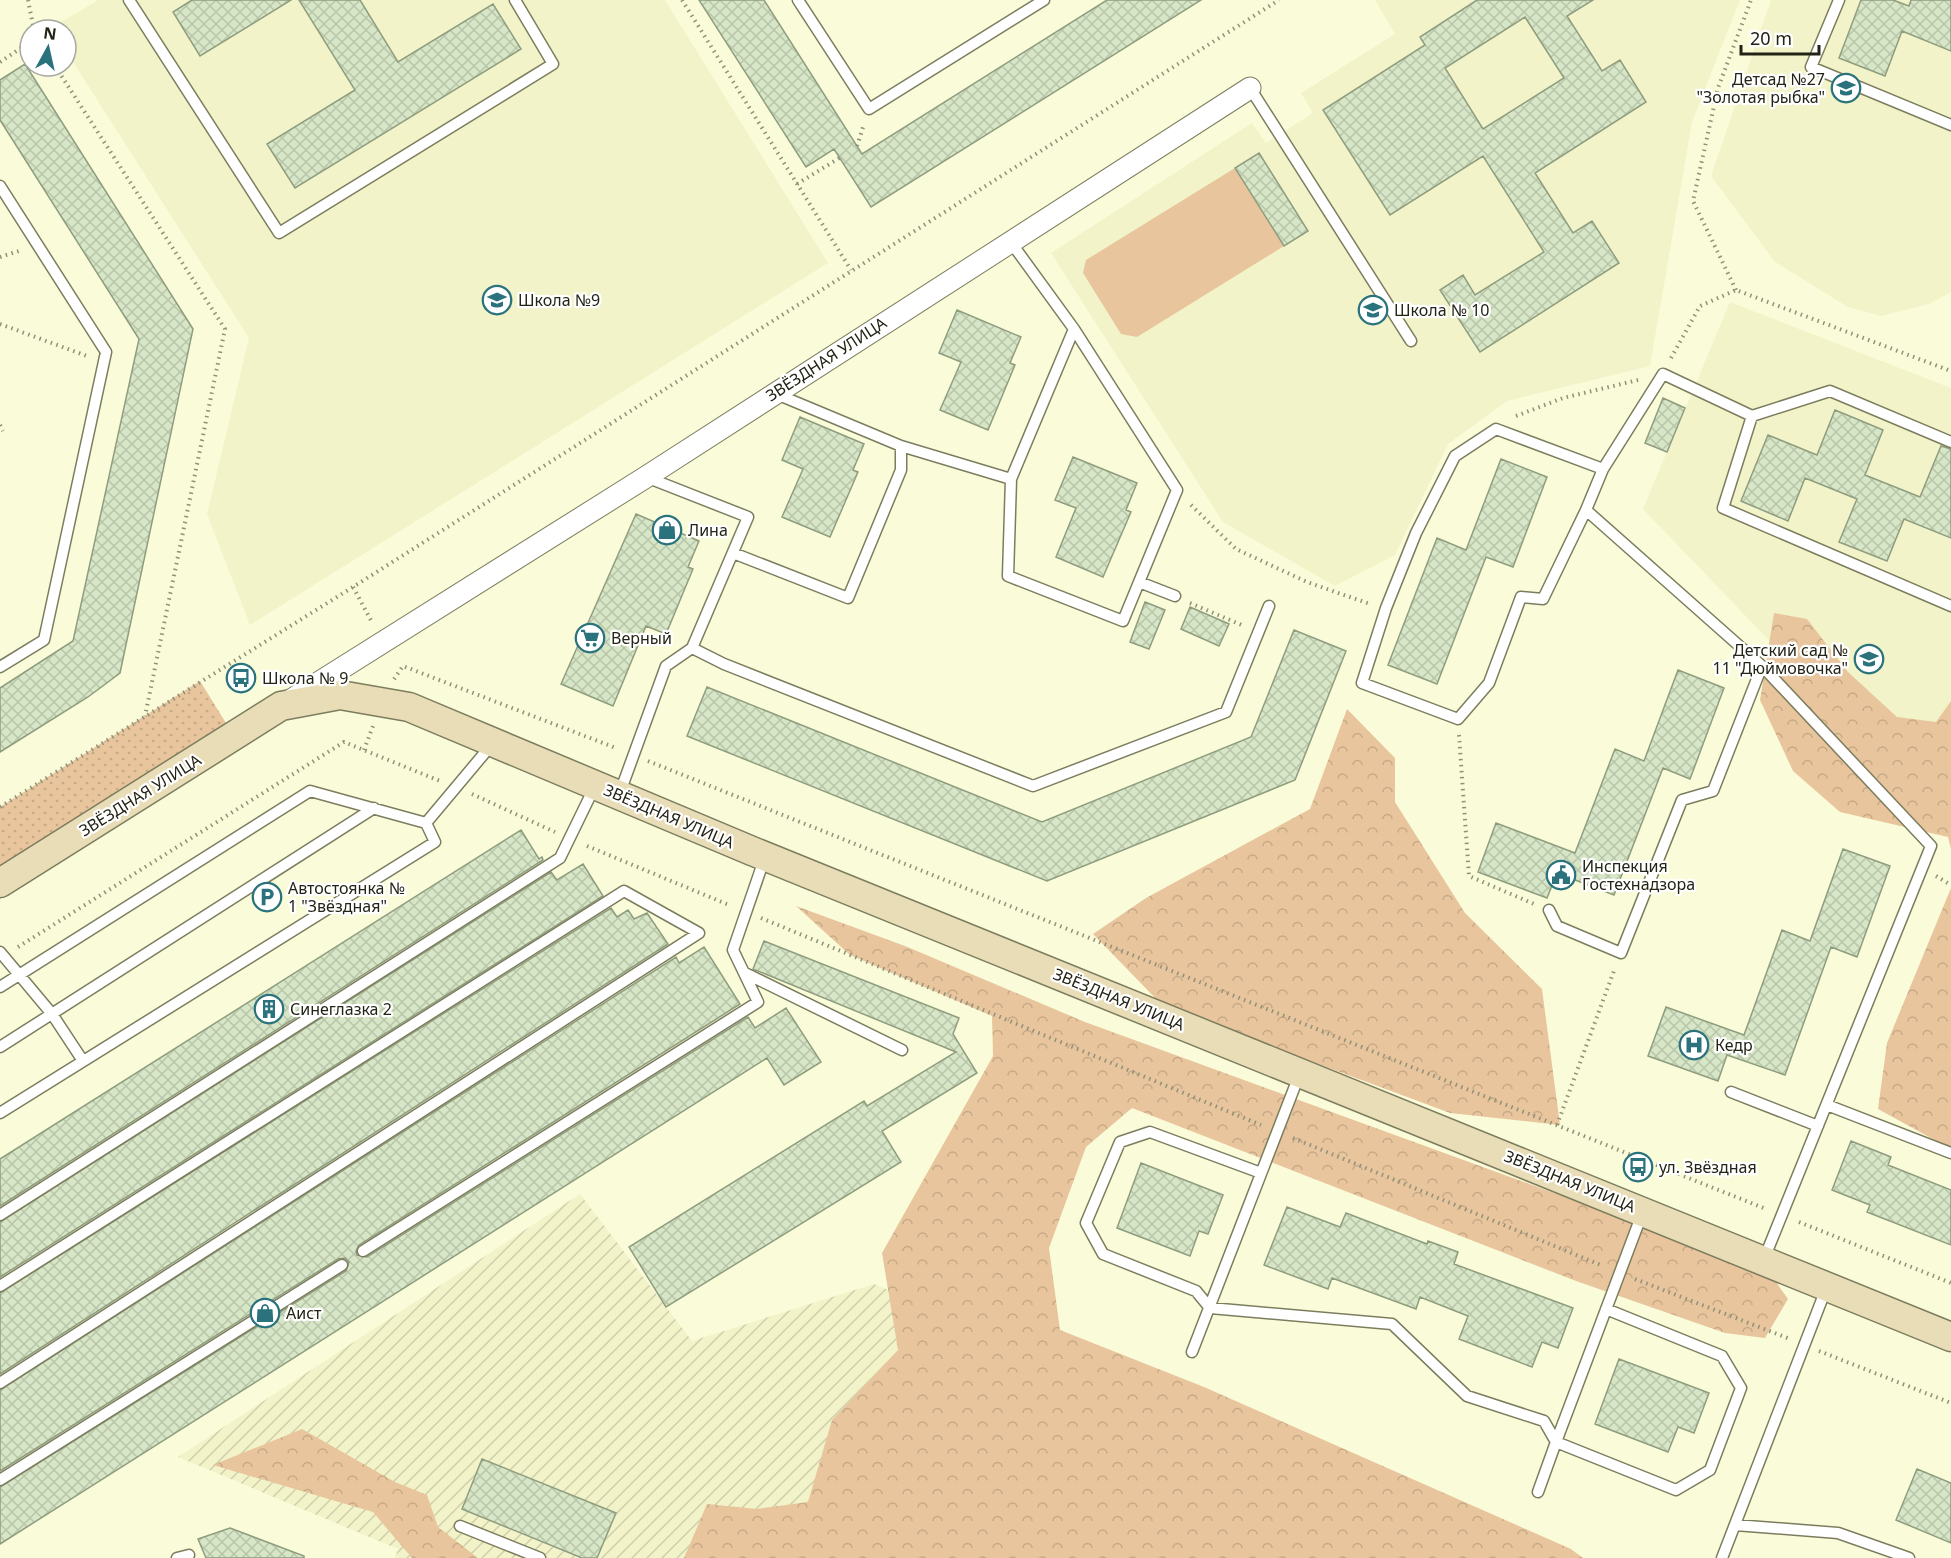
<svg xmlns="http://www.w3.org/2000/svg" width="1951" height="1558" font-family="'Noto Sans',sans-serif">
<style>
.built{fill:#f2f3c8}
.industrial{fill:url(#industrial-furrows)}
.grass{fill:url(#grass-dots)}
.forest{fill:url(#forest-crowns)}
.green{fill:#e8c59d}
.building{fill:url(#building-cross-hatch);stroke:#8f9d7f;stroke-width:1.5;fill-rule:evenodd}
.lines{fill:none;stroke-linecap:round;stroke-linejoin:round}
.lane-casing{stroke:#7c7d5e;stroke-width:13}
.street-casing{stroke:#7c7d5e;stroke-width:23}
.secondary-casing{stroke:#7c7d5e;stroke-width:31}
.path{stroke:#909179;stroke-width:4;stroke-dasharray:1.5 4.5;stroke-linecap:butt}
.lane{stroke:#fff;stroke-width:10}
.street{stroke:#fff;stroke-width:21}
.secondary{stroke:#e9ddb7;stroke-width:28}
.labels{text-anchor:middle;dominant-baseline:central;stroke-width:4.5;stroke-linejoin:round;paint-order:stroke}
.poi-label{font-size:16px;fill:#232316;stroke:#fff;text-anchor:start}
.street-label{font-size:16px;fill:#232316;stroke:#fff}
</style>
<defs>
<pattern id="industrial-furrows" width="10" height="10" patternUnits="userSpaceOnUse" patternTransform="scale(1.5)"><rect width="10" height="10" fill="#f2f3c8"/><path d="M-1 1l2-2M0 10L10 0M9 11l2-2" fill="none" stroke="#cfd0ab"/></pattern>
<pattern id="grass-dots" width="8" height="8" patternUnits="userSpaceOnUse" patternTransform="scale(1.5)"><rect width="8" height="8" fill="#e8c59d"/><path d="M2 2h.1M6 6h.1" fill="none" stroke="#c7a986" stroke-width="1.8" stroke-linecap="round"/></pattern>
<pattern id="forest-crowns" width="20" height="18" patternUnits="userSpaceOnUse" patternTransform="scale(1.5)"><rect width="20" height="18" fill="#e8c59d"/><path d="M2 6a3 3 0 1 1 6 0M12 15a3 3 0 1 1 6 0" fill="none" stroke="#c7a986"/></pattern>
<pattern id="building-cross-hatch" width="8" height="8" patternUnits="userSpaceOnUse" patternTransform="scale(1.5)"><rect width="8" height="8" fill="#d7e6c6"/><path d="M0 0l8 8M0 8l8-8" fill="none" stroke="#b8c5a9"/></pattern>
</defs>
<rect width="100%" height="100%" fill="#fafcd9"/>
<path class="built" d="M98 0H665L828 263 250 625 207 514 249 338 66 51V30L51 28Z
M1375 0H1740L1692 122 1650 366 1507 401 1448 444 1395 555 1335 586 1223 522 1051 253 1252 123 1266 143 1313 113 1301 93 1395 34Z
M1771 0H1951V292L1929 304 1881 316 1848 307 1775 262 1711 176Z
M1730 302 1951 388V816L1931 809 1643 509Z"/>
<path class="industrial" d="M580 1194 692 1341 874 1284 1550 1558H395L398 1549 178 1457Z"/>
<path class="grass" d="M200 681 234 736 0 883V807Z"/>
<path class="forest" d="M1774 613 1807 619 1848 672 1897 717 1936 722 1951 701V849L1948 837 1840 812 1793 771 1760 700Z
M1347 709 1395 758V802L1465 913 1542 989 1560 1125 1450 1113 1163 1006 1093 934 1146 898 1310 809Z
M1951 888V1149L1878 1109 1887 1043Z
M796 906 905 946 1085 1022 1768 1271 1788 1299 1765 1338 1725 1333 1576 1281 1132 1108 1086 1147 1049 1248 1060 1330 1204 1387 1571 1549 1583 1558H684L707 1504 757 1509 808 1502 832 1420 898 1350 882 1253 993 1056 992 1016 850 955Z
M302 1429 395 1482 427 1495 438 1527 478 1558H412L373 1512 213 1465Z"/>
<path class="green" d="M1235 168 1284 246 1137 337 1121 334 1083 273 1086 260Z"/>
<path class="building" d="M192 0H291L200 56 173 12Z
M299 0H360L398 62 493 4 521 49 295 188 267 144 355 90Z
M699 0H764L862 154 1107 0H1201L871 207 834 149 806 167Z
M1477 0H1593L1567 16 1602 71 1620 60 1646 102 1535 173 1573 233 1592 221 1619 263 1480 352 1440 290 1463 275 1475 295 1544 252 1483 156 1390 215 1323 110 1425 45 1420 37ZM1525 17 1564 78 1483 129 1445 68Z
M1861 0H1893L1909 6 1911 0H1951V51L1902 31 1885 76 1839 58Z
M25 64 193 329 120 673 88 697 0 752V688L73 641 139 339 0 120V80Z
M1259 153 1308 231 1284 246 1235 168Z
M957 310 1021 337 1010 363 1015 365 988 430 940 410 961 362 939 353Z
M1663 398 1685 408 1667 452 1645 443Z
M1835 410 1883 430 1865 475 1920 497 1941 446 1951 449V538L1904 519 1887 561 1839 542 1857 499 1805 478 1788 521 1741 501 1768 435 1817 455Z
M800 417 864 444 853 470 858 472 830 537 782 517 803 469 782 460Z
M1073 457 1137 483 1126 510 1131 512 1103 577 1056 557 1076 508 1055 500Z
M1501 459 1547 477 1513 567 1486 557 1437 684 1388 665 1437 538 1466 550Z
M636 514 699 541 688 567 693 569 666 634 646 626 613 706 561 684Z
M1145 602 1165 610 1149 649 1130 642Z
M1190 607 1229 624 1219 646 1181 629Z
M1294 630 1346 651 1295 780 1047 881 687 736 707 687 1042 822 1251 737Z
M1678 670 1724 688 1690 779 1663 768 1614 895 1557 873 1547 898 1478 872 1496 823 1575 853 1615 749 1644 761Z
M521 830 539 859 542 857 543 860 0 1206V1159Z
M1843 849 1890 866 1857 957 1831 947 1785 1075 1727 1055 1718 1081 1648 1056 1666 1007 1744 1035 1782 930 1810 941Z
M583 864 603 896 0 1277V1222L551 872 557 880Z
M611 908 617 917 628 910 634 919 647 913 668 944 0 1374V1293Z
M764 941 959 1018 953 1034 977 1073 882 1131 901 1162 666 1307 629 1247 864 1101 867 1106 956 1052 753 969Z
M704 947 740 1004 359 1245 356 1251 357 1255 367 1257 748 1017 755 1028 786 1008 821 1062 784 1085 767 1058 0 1544V1487L346 1271 349 1262 345 1258 338 1259 0 1471V1390L676 957 679 963Z
M1851 1141 1891 1157 1888 1165 1951 1190V1245L1867 1212 1870 1205 1832 1190Z
M1141 1163 1223 1195 1208 1234 1199 1231 1190 1256 1117 1228Z
M1287 1207 1340 1227 1346 1213 1427 1244 1428 1241 1458 1252 1454 1264 1573 1308 1558 1348 1542 1342 1532 1367 1459 1339 1468 1316 1420 1297 1416 1309 1332 1278 1328 1289 1264 1265Z
M1619 1359 1709 1393 1694 1433 1678 1427 1668 1452 1595 1424Z
M482 1459 616 1513 597 1558H582L462 1509Z
M1917 1469 1951 1483V1543L1896 1520Z
M230 1528 304 1556V1558H206L198 1539Z"/>
<g class="lines">
<g class="lane-casing">
<path id="lane" d="M129 0 279 233 553 64 515 0
M798 0 869 109 1044 0
M1839 0 1811 67 1951 125
M1250 88 1411 341
M0 186 106 352 44 640 0 667
M1752 416 1723 508 1951 606
M901 446 1011 479 1008 576 1123 621 1177 490 1074 329 1010 241
M1011 479 1074 329
M1586 510 1543 599 1521 597 1489 683 1458 719 1362 683 1386 608 1416 533 1455 456 1496 429 1603 469
M733 553 848 598 901 470V446L774 393
M1139 582 1175 596
M692 648 724 664 1033 786 1226 712 1269 606
M619 795 666 666 692 648 748 517 646 477
M1549 910 1557 926 1621 953 1682 800 1713 791 1762 666
M0 952 52 1014 83 1061
M745 973 902 1050
M0 987 310 791 426 823
M0 1047 374 808
M1731 1092 1818 1126
M1827 1105 1951 1153
M0 1113 435 842 426 823 493 743
M1261 1173 1150 1132 1120 1142 1086 1223 1103 1254 1196 1291 1210 1308 1392 1324 1467 1396 1544 1421 1556 1442 1642 1214
M0 1215 560 858 595 786
M363 1251 758 1002 733 950 765 857
M1764 1259 1931 846 1762 666 1586 510 1603 469 1663 374 1752 416 1830 391 1951 442
M0 1286 624 891 699 933 0 1383
M1192 1352 1300 1073
M0 1480 342 1265
M1538 1492 1556 1442 1676 1490 1710 1470 1741 1388 1722 1356 1606 1309
M1735 1525 1838 1533 1909 1558
M460 1526 540 1558
M177 1558 189 1555
M1722 1558 1826 1289"/>
</g>
<g class="street-casing">
<path id="street" d="M291 700 646 477 1250 88"/>
</g>
<g class="secondary-casing">
<path id="secondary" d="M0 883 281 706 340 695 409 707 752 851 1951 1337"/>
</g>
<path class="path" d="M28 0 34 30
M682 0 851 270
M0 62 30 42
M55 66 225 329 145 716
M857 146 864 124
M797 184 841 157
M0 257 22 250
M1736 290 1693 201 1718 88 1751 0
M0 324 87 356
M1671 358 1700 306 1736 290 1951 371
M1516 416 1563 398 1638 380
M0 425 3 431
M1191 505 1236 549 1307 582 1370 604
M353 587 373 624
M1190 603 1244 626
M394 679 403 666 616 748
M1459 735 1469 876 1534 904
M364 750 373 726
M648 761 1766 1209
M472 794 555 832
M0 807 353 587 1279 0
M587 846 729 905
M1936 876 1951 885
M761 918 1261 1125
M18 947 344 742 440 781
M1557 1125 1615 968
M1293 1138 1603 1266
M1799 1222 1951 1283
M1635 1279 1790 1339
M1819 1351 1951 1403"/>
<use href="#lane" class="lane"/>
<use href="#street" class="street"/>
<use href="#secondary" class="secondary"/>
</g>
<defs>
<g id="school-ring" transform="scale(1.5)"><circle r="9.5" fill="#fff" stroke="#2a727c" stroke-width="1.5"/><path d="M0-5L7-2L0 1L-7-2ZM-4 1L0 2.5L4 1V4Q0 6-4 4Z" fill="#2a727c"/></g>
<g id="shop-ring" transform="scale(1.5)"><circle r="9.5" fill="#fff" stroke="#2a727c" stroke-width="1.5"/><path d="M-5-2.5h2.3a2.7 3.5 0 0 1 5.4 0H5L5.5 6h-11ZM-1.5-2.5h3a1.5 2.3 0 0 0-3 0Z" fill="#2a727c"/></g>
<g id="supermarket-ring" transform="scale(1.5)"><circle r="9.5" fill="#fff" stroke="#2a727c" stroke-width="1.5"/><path d="M-6-5.5h2.5l.6 2H6L4.5 2H-2.5L-4.4-4H-6ZM-1.5 3.2a1.3 1.3 0 1 0 .1 0ZM3 3.2a1.3 1.3 0 1 0 .1 0Z" fill="#2a727c"/></g>
<g id="bus-ring" transform="scale(1.5)"><circle r="9.5" fill="#fff" stroke="#2a727c" stroke-width="1.5"/><path d="M-5-6H5V4H4V6H2V4H-2V6H-4V4H-5ZM-3.5-4V0h7V-4ZM-3.5 1.2v1.5H-2V1.2ZM2 1.2v1.5H3.5V1.2Z" fill="#2a727c"/></g>
<g id="civic-ring" transform="scale(1.5)"><circle r="9.5" fill="#fff" stroke="#2a727c" stroke-width="1.5"/><path d="M-.6-6.5H3V-4.5H.6V-3L4-1V1h2V6H-6V1h2V-1L-.6-3ZM-1.2 2.5V6h2.4V2.5Z" fill="#2a727c"/></g>
<g id="parking-ring" transform="scale(1.5)"><circle r="9.5" fill="#fff" stroke="#2a727c" stroke-width="1.5"/><path d="M-3.5-5.5H1a3.5 3.5 0 0 1 0 7H-1V5.5H-3.5ZM-1-3.4V-.6H.8a1.4 1.4 0 0 0 0-2.8Z" fill="#2a727c"/></g>
<g id="building-ring" transform="scale(1.5)"><circle r="9.5" fill="#fff" stroke="#2a727c" stroke-width="1.5"/><path d="M-4-6H4V6H1V3H-1V6H-4ZM-2.5-4.3h1.7v1.8h-1.7ZM.8-4.3h1.7v1.8H.8ZM-2.5-1h1.7V.8h-1.7ZM.8-1h1.7V.8H.8Z" fill="#2a727c"/></g>
<g id="hospital-ring" transform="scale(1.5)"><circle r="9.5" fill="#fff" stroke="#2a727c" stroke-width="1.5"/><path d="M-5-5h3v3.5h4V-5h3V5h-3V1.5h-4V5h-3Z" fill="#2a727c"/></g>
</defs>
<g fill-rule="evenodd">
<use href="#school-ring" x="1846" y="88"/>
<use href="#school-ring" x="497" y="300"/>
<use href="#school-ring" x="1373" y="310"/>
<use href="#shop-ring" x="667" y="530"/>
<use href="#supermarket-ring" x="590" y="638"/>
<use href="#school-ring" x="1869" y="659"/>
<use href="#bus-ring" x="241" y="678"/>
<use href="#civic-ring" x="1561" y="875"/>
<use href="#parking-ring" x="267" y="897"/>
<use href="#building-ring" x="269" y="1009"/>
<use href="#hospital-ring" x="1694" y="1045"/>
<use href="#bus-ring" x="1638" y="1167"/>
<use href="#shop-ring" x="265" y="1313"/>
</g>
<g class="labels">
<g class="poi-label">
<text x="1825" y="79" text-anchor="end">Детсад №27<tspan x="1825" dy="18">"Золотая рыбка"</tspan></text>
<text x="518" y="300">Школа №9</text>
<text x="1394" y="310">Школа № 10</text>
<text x="688" y="530">Лина</text>
<text x="611" y="638">Верный</text>
<text x="1848" y="650" text-anchor="end">Детский сад №<tspan x="1848" dy="18">11 "Дюймовочка"</tspan></text>
<text x="262" y="678">Школа № 9</text>
<text x="1582" y="866">Инспекция<tspan x="1582" dy="18">Гостехнадзора</tspan></text>
<text x="288" y="888">Автостоянка №<tspan x="288" dy="18">1 "Звёздная"</tspan></text>
<text x="290" y="1009">Синеглазка 2</text>
<text x="1715" y="1045">Кедр</text>
<text x="1659" y="1167">ул. Звёздная</text>
<text x="286" y="1313">Аист</text>
</g>
<g class="street-label">
<text transform="translate(826 359) rotate(-33)">ЗВЁЗДНАЯ УЛИЦА</text>
<text transform="translate(140 795) rotate(-32)">ЗВЁЗДНАЯ УЛИЦА</text>
<text transform="translate(669 816) rotate(23)">ЗВЁЗДНАЯ УЛИЦА</text>
<text transform="translate(1119 999) rotate(22)">ЗВЁЗДНАЯ УЛИЦА</text>
<text transform="translate(1570 1181) rotate(22)">ЗВЁЗДНАЯ УЛИЦА</text>
</g>
</g>
<g transform="translate(48 48) rotate(8)"><circle r="28" fill="#ffffff" stroke="#a7a7a2" stroke-width="1.5"/>
<path d="M0-4.5L10 22L0 15L-10 22Z" fill="#2a727c"/>
<text y="-9" font-size="16" font-weight="bold" text-anchor="middle" fill="#232316">N</text>
</g>
<path d="M1741 45v9h78v-9" fill="none" stroke="#232316" stroke-width="3"/>
<text x="1750" y="45" font-size="18" fill="#232316" stroke="#ffffff" stroke-width="4.5" paint-order="stroke">20 m</text>
</svg>
